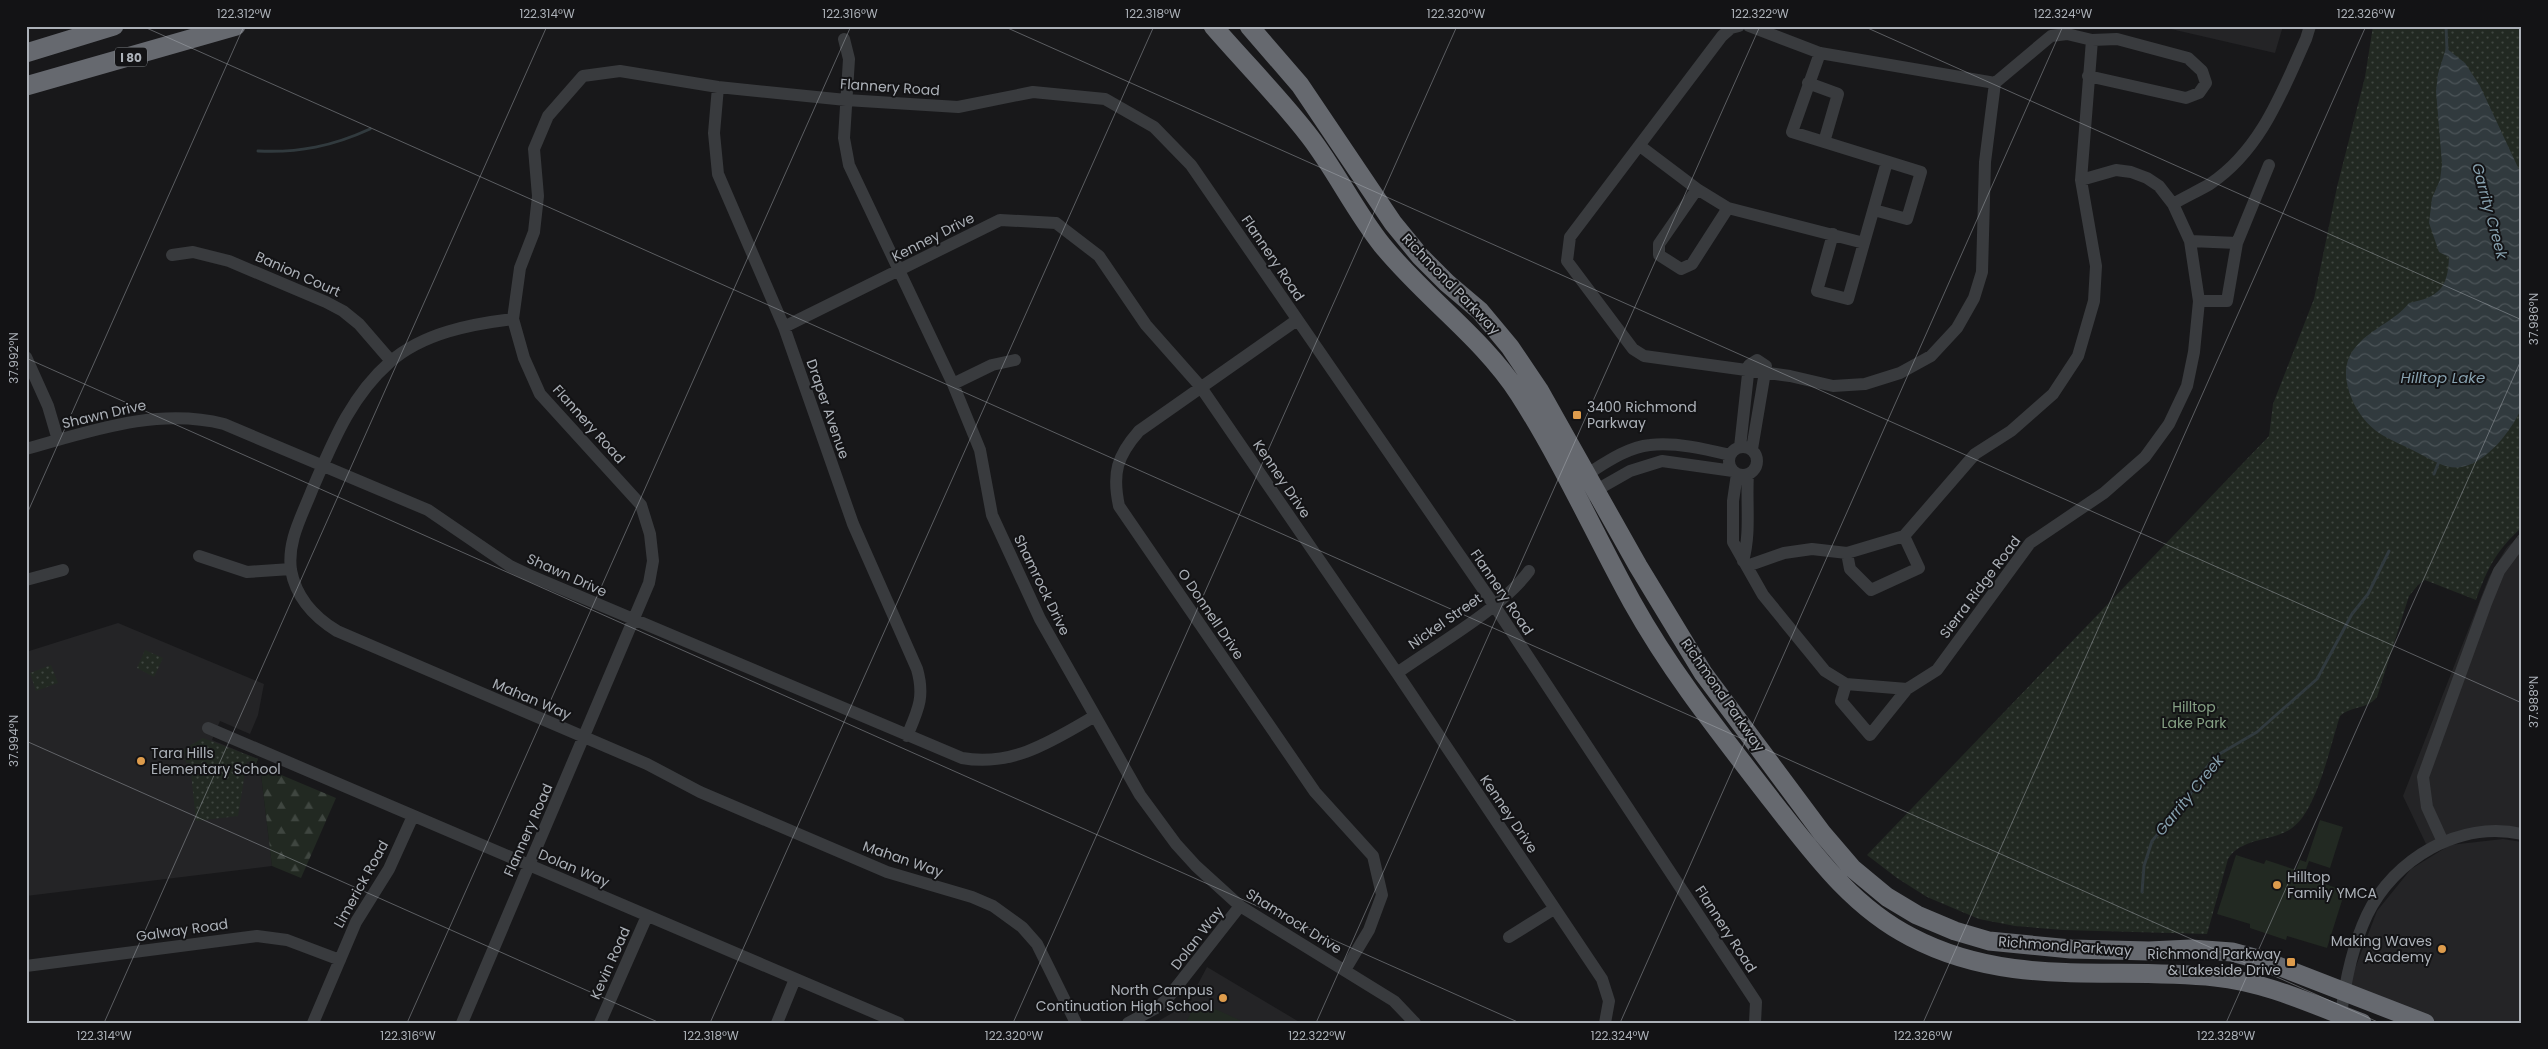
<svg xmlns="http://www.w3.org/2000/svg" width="2548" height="1049" font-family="Poppins,sans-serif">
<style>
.built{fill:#242426}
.grass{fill:#222922}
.forest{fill:url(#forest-firs)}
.park{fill:url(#park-dots)}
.water{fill:url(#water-waves)}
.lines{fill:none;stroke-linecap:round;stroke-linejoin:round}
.stream{stroke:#313a3e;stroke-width:3}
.minor{stroke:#393b3e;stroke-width:12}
.highway{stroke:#66696f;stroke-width:19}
.ticks{fill:none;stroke:#acb1b8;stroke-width:1;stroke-opacity:0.45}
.poi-dot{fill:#de9c4c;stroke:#131315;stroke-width:2}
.labels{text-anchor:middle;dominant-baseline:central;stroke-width:4;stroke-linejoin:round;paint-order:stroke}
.shield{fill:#131315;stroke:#7e8287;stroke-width:1}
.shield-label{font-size:12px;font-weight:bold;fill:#acb1b8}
.street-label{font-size:14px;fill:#acb1b8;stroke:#131315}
.poi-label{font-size:14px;fill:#acb1b8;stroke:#131315;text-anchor:start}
.park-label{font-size:14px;fill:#86a185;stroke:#131315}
.water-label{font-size:15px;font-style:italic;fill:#87a1af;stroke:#131315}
.neatline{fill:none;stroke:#acb1b8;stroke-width:2}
.ticks-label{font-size:12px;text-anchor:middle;fill:#acb1b8}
</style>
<defs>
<pattern id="forest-firs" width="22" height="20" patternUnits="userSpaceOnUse" patternTransform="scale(1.25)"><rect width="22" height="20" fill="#222922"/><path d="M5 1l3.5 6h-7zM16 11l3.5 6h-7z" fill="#3f4640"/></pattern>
<pattern id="park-dots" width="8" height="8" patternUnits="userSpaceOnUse" patternTransform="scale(1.25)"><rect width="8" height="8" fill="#222922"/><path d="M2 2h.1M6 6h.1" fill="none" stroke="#3f4640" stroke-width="1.8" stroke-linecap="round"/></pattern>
<pattern id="water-waves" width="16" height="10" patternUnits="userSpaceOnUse" patternTransform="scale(1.25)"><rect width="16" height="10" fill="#313a3e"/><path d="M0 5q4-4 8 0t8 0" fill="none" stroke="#4c5458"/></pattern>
</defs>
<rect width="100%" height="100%" fill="#18181a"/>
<path class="built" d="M2158 26H2283L2275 53Z
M2522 534V830L2426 844 2403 796 2489 577 2507 547Z
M118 623 264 684 258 715 250 734 220 721 212 740 258 759 256 764 260 766 272 866 26 896V652Z
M2503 839 2522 842V1023H2440L2348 987 2377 911 2411 869 2450 845Z
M1207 967 1301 1023H1155L1174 1012 1198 984Z"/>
<path class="grass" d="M2320 820 2343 827 2330 868 2309 861 2305 872 2313 875 2311 879 2345 891 2327 948 2287 936 2286 940 2250 928V924L2217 914 2236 855 2264 864 2266 860 2296 870 2300 860 2306 862Z
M1200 1002 1246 1023H1186L1195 1003Z"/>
<path class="forest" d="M260 766 336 798 301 878 272 866Z"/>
<path class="park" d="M2373 26H2522V527C2496 551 2488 567 2476 600L2425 580 2418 585 2409 596 2377 697C2368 709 2351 706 2340 716 2330 746 2317 811 2292 828 2273 842 2242 837 2228 859L2207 934 2063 930 2015 926 1979 919 1927 897 1897 878 1867 855 2269 436 2273 404 2314 299 2337 187 2365 77Z
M145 650 163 658 154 677 137 668Z
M51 665 58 683 36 691 30 673Z
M203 738 258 759 256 764 247 761 238 816 196 821 190 763H186L184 749Z"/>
<path class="water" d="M2446 48 2465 63 2480 86 2522 176V407C2512 430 2487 463 2461 467 2448 470 2434 461 2422 455 2391 438 2372 437 2354 404 2348 390 2343 375 2348 360 2359 332 2393 324 2409 303 2439 297 2448 288 2449 257L2439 252 2429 223 2432 198 2440 180 2442 164 2436 91 2438 74Z"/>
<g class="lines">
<path class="stream" d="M2446 26 2447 50
M258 151C299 153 333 146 370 129
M2434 474 2440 459
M2142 892 2144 866 2152 841 2189 797 2203 772 2216 756 2257 732 2317 679 2352 614 2368 594 2389 551"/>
<path class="minor" d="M1739 26 1731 28 1722 36 1570 237 1567 261 1633 349 1644 356 1790 376 1833 386 1865 384 1900 373 1931 356 1957 328 1974 298 1982 272 1985 162 1995 83
M1749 26 1820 53 1995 83
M844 39 849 59 844 138 849 165 953 384 980 450 992 515 1040 619 1140 795 1176 844 1196 866 1240 906 1394 1001 1415 1023
M1820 53 1792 132 1921 172 1907 219 1874 210
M1808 83 1838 94 1824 142
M1995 83 2051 36 2067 34 2092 40 2117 39 2188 58 2202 71 2206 83 2199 93 2186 98 2088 76
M718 87 714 133 718 174 784 327 853 524 917 669C925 697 918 710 907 736
M1640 146 1697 189 1728 208 1864 243
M1697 189 1659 244V255L1681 269 1692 264 1728 208
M2173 204C2185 197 2198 191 2210 184 2261 150 2282 92 2306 39L2310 26
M1833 234 1817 291 1848 299 1887 162
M2190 241 2237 243
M172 255 193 252 229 261 326 302 343 311 359 324 391 361
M2199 301H2227L2237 243 2269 165
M513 319C471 324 423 333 390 362 350 397 332 444 312 490 302 516 287 541 291 570 296 597 314 617 337 631L647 764 700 792 887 872 972 897 993 906 1022 927 1037 944 1076 1023
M1297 320 1139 431C1117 456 1112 473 1119 506L1315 792 1373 856 1382 895 1369 930 1345 970
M784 327 1000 220 1056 223 1099 256 1146 325 1200 386 1397 673 1602 979 1609 1001 1605 1023
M26 357 48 406 58 440
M953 384 992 365 1015 360
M1729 461a14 14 0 1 1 28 0a14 14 0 1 1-28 0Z
M1740 447 1749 365 1757 360 1766 366 1752 449
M26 449C91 431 157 407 224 424L428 510 510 566 529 575 962 758C1013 767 1052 741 1095 716
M1737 474 1733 501V542L1763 595 1825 671 1846 684 1907 689 1937 670 2030 543 2104 493 2145 457 2169 424 2187 386 2194 352 2199 301 2190 241 2173 204 2159 186 2147 178 2131 172 2116 170 2081 180
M1581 478C1601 466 1626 447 1650 445 1676 442 1705 449 1730 455
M1579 500 1630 471 1662 461 1733 471
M1847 553 1850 569 1871 590 1919 568 1904 536
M199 556 247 572 291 569
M1743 561C1751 533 1746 503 1748 474
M1747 566 1784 553 1812 549 1847 553 1904 536 1975 454 2011 431 2053 394 2078 356 2094 301 2096 266 2081 180 2092 40
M26 580 63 570
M1397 673C1436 645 1501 609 1529 571
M1846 684 1841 701 1870 735 1907 689
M208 728 899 1023
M2443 842 2427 807 2423 777 2486 603 2499 571 2522 540
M1509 937 1554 909
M26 966 257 936 287 940 340 960
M2341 1015C2345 982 2353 945 2367 915 2394 859 2459 820 2522 834
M313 1023 356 922 389 869 413 816
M462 1023 649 583 653 561 650 534 641 505 540 394 524 358 513 319 520 268 534 232 538 196 534 149 548 116 583 76 620 71 718 87 846 100 958 107 1033 92 1105 99 1154 127 1191 165 1494 605 1756 1002 1755 1023
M600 1023 647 916
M777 1023 795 979
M1128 1023 1158 1007 1167 999 1240 906"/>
<path class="highway" d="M1213 26C1245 63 1280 98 1310 137 1336 171 1355 211 1382 245 1425 298 1482 337 1519 394 1562 461 1594 533 1632 602 1672 674 1723 737 1773 802 1813 853 1852 907 1911 937 2010 989 2110 966 2215 977 2266 982 2314 1005 2362 1023
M1249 26 1300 85 1393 223 1420 256 1447 283 1480 311 1510 347 1539 390 1638 566 1703 673 1822 833 1852 868 1887 897 1917 915 1955 931 1989 941 2071 949 2149 951 2191 949 2232 952 2265 961 2425 1023
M26 53 114 26
M26 86 236 26"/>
</g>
<path class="ticks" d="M142 26 2380 1023M1003 26 2522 703M1863 26 2522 320M26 358 1520 1023M26 516 244 26M26 741 660 1023M104 1023 547 26M407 1023 851 26M710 1023 1154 26M1013 1023 1457 26M1316 1023 1760 26M1620 1023 2063 26M1923 1023 2366 26M2226 1023 2522 358"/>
<g class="poi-dot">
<rect x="1572" y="410" width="10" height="10" rx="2.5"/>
<circle cx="141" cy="761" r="5"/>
<circle cx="2277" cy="885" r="5"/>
<circle cx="2442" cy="949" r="5"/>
<rect x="2286" y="957" width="10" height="10" rx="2.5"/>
<circle cx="1223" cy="998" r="5"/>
</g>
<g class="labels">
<rect class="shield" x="115" y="47.5" width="32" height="19" rx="4"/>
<g class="shield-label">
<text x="131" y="57">I 80</text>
</g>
<g class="street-label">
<text transform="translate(890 87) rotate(4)">Flannery Road</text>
<text transform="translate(933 237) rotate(-27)">Kenney Drive</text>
<text transform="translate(1273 258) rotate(56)">Flannery Road</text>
<text transform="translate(298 274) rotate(24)">Banion Court</text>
<text transform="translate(1451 284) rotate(46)">Richmond Parkway</text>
<text transform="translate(828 409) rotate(71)">Draper Avenue</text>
<text transform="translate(104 414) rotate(-13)">Shawn Drive</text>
<text transform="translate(589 424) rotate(48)">Flannery Road</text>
<text transform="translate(1282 479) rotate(56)">Kenney Drive</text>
<text transform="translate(567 575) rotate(24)">Shawn Drive</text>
<text transform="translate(1042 585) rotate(64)">Shamrock Drive</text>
<text transform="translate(1980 587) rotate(-53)">Sierra Ridge Road</text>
<text transform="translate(1502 592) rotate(56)">Flannery Road</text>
<text transform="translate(1211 614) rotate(56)">O Donnell Drive</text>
<text transform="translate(1445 621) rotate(-35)">Nickel Street</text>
<text transform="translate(1723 695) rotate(55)">Richmond Parkway</text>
<text transform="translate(532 699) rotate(23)">Mahan Way</text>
<text transform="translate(1509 814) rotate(56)">Kenney Drive</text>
<text transform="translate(528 830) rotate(-66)">Flannery Road</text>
<text transform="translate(903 859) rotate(19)">Mahan Way</text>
<text transform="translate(574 868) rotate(23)">Dolan Way</text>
<text transform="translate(361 884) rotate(-61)">Limerick Road</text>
<text transform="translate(1294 921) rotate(32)">Shamrock Drive</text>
<text transform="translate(1726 929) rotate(57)">Flannery Road</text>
<text transform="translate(182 930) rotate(-8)">Galway Road</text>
<text transform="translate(1197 938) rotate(-52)">Dolan Way</text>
<text transform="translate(2065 946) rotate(4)">Richmond Parkway</text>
<text transform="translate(610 963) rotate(-66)">Kevin Road</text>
</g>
<g class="poi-label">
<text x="1587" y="407">3400 Richmond<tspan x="1587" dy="16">Parkway</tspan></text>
<text x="151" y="753">Tara Hills<tspan x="151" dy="16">Elementary School</tspan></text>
<text x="2287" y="877">Hilltop<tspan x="2287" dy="16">Family YMCA</tspan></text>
<text x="2432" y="941" text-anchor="end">Making Waves<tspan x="2432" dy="16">Academy</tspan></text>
<text x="2281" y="954" text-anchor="end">Richmond Parkway<tspan x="2281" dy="16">&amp; Lakeside Drive</tspan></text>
<text x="1213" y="990" text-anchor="end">North Campus<tspan x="1213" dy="16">Continuation High School</tspan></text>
</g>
<g class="park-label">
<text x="2194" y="707">Hilltop<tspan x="2194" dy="16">Lake Park</tspan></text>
</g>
<g class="water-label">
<text transform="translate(2490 211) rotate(75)">Garrity Creek</text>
<text x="2443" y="377">Hilltop Lake</text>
<text transform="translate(2189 795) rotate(-51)">Garrity Creek</text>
</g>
</g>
<rect width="2548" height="1049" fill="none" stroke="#131315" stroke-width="55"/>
<rect x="28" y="28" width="2492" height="994" class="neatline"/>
<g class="ticks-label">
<text x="244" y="18">122.312°W</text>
<text x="547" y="18">122.314°W</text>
<text x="850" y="18">122.316°W</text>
<text x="1153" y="18">122.318°W</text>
<text x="1456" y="18">122.320°W</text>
<text x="1760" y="18">122.322°W</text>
<text x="2063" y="18">122.324°W</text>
<text x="2366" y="18">122.326°W</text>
<text transform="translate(2534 319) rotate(-90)" y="4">37.986°N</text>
<text transform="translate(14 358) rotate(-90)" y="4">37.992°N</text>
<text transform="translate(2534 702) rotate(-90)" y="4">37.988°N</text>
<text transform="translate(14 741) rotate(-90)" y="4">37.994°N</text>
<text x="104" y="1040">122.314°W</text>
<text x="408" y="1040">122.316°W</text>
<text x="711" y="1040">122.318°W</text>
<text x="1014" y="1040">122.320°W</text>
<text x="1317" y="1040">122.322°W</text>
<text x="1620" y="1040">122.324°W</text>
<text x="1923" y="1040">122.326°W</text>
<text x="2226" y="1040">122.328°W</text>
</g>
</svg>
